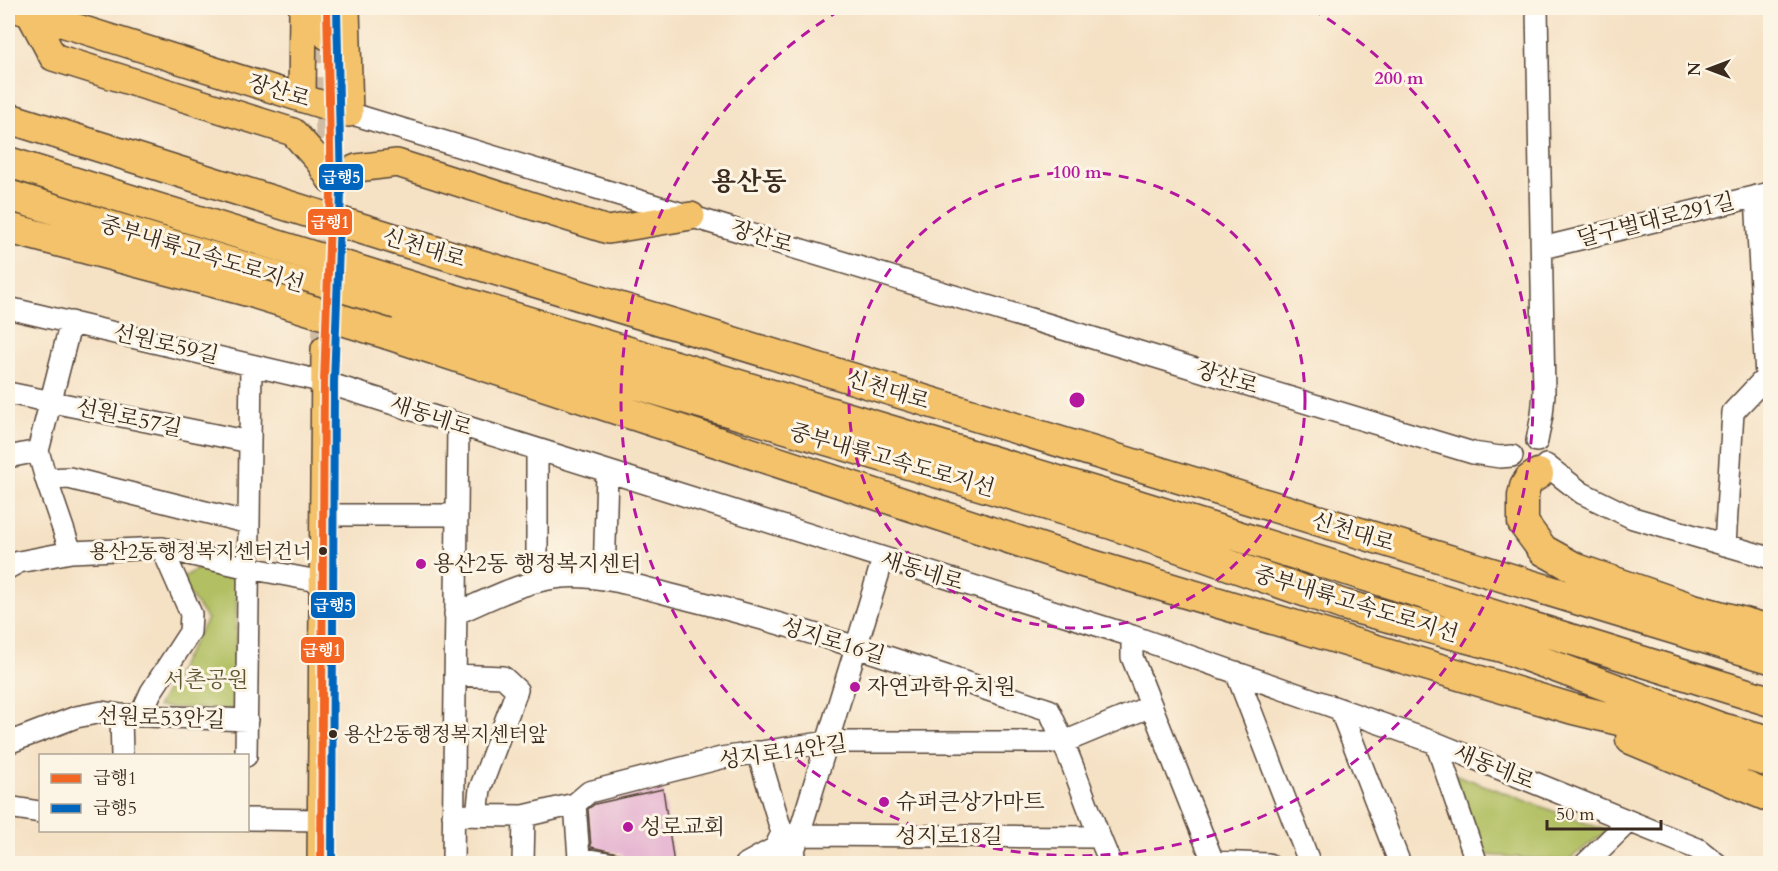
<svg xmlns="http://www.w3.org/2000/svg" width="1778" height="871" font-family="Cardo,'Noto Serif KR',serif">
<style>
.green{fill:#b2c063;stroke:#767540;stroke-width:1.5}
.building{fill:#e3adcf}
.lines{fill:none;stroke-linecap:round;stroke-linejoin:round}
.major-tunnel{stroke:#d0bca3;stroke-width:27;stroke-dasharray:27 14;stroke-linecap:butt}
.minor-casing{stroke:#574537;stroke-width:24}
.major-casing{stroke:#574537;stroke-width:30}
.highway-casing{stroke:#574537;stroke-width:33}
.minor{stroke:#fff;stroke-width:21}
.major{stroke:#f3c26a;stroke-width:27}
.highway{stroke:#f3c26a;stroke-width:30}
.highway-bridge-casing{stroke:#574537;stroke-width:33;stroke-linecap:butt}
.highway-bridge{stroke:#f3c26a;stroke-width:30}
.bus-1-casing{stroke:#fcf5e5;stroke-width:12}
.bus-2-casing{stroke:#fcf5e5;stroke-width:12}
.bus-1{stroke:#f26522;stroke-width:8}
.bus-2{stroke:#0065bd;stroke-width:8}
.ring{fill:none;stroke:#b5179e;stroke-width:3;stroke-dasharray:10 8}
.bus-dot{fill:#3b2a1e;stroke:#fcf5e5;stroke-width:2}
.poi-dot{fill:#b5179e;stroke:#fcf5e5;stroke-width:2}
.labels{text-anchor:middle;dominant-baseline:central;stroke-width:6;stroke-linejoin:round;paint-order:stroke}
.bus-label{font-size:20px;fill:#3b2a1e;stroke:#fcf5e5;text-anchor:end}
.street-label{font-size:22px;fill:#3b2a1e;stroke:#fcf5e5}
.poi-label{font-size:22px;fill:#3b2a1e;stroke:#fcf5e5;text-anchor:start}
.park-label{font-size:22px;fill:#5f5733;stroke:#fcf5e5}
.quarter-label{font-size:26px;font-weight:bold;fill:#3b2a1e;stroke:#fcf5e5}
.centre{fill:#b5179e;stroke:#fcf5e5;stroke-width:3}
.ring-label{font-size:18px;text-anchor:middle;font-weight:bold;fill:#b5179e;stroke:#fcf5e5;stroke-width:6;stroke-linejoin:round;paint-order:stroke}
.line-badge{stroke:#fcf5e5;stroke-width:2}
.badge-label{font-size:16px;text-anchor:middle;font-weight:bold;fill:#fff}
</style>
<rect width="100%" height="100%" fill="#fcf5e5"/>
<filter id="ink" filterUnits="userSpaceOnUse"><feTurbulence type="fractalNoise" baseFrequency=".0167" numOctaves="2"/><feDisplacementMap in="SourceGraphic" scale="12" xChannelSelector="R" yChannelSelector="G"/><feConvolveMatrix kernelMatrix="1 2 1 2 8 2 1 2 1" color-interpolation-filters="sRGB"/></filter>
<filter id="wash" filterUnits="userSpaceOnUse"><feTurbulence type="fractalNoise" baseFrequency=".008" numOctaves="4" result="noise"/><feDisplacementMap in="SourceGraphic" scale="24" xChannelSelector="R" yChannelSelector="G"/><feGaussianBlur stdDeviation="1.35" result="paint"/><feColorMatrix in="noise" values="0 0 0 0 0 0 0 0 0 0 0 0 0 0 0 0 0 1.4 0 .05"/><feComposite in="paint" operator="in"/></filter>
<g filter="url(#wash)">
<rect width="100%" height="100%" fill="#f5e1c4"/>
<path class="green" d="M217 557 237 580 234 710 157 707 207 619 179 580Z
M1454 774 1607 831 1567 861 1484 855Z"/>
<g id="blocks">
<path class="building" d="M663 789 674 864H626L622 854 591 847 588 809 595 804Z"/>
</g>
</g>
<g filter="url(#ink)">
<use href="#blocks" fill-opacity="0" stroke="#574537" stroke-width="1.5"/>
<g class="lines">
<path class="major-tunnel" d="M327 36 329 140
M325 349 331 192"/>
<g class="minor-casing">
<path id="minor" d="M349 113 1473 453 1500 457 1512 456
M1756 196 1766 377
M1542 248 1770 193
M8 308 324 382 1132 636 1436 743 1698 849 1717 864
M8 393 250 442
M1537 441 1542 415 1544 394 1537 8
M537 450V580
M8 457 38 451
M1546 465 1582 493 1633 518 1770 558
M46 479 69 478 249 523
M323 515H457
M1725 545 1733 412 1766 377 1770 378
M71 552 46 479 38 451 71 322
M8 568 19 562 71 552 162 548 249 568 323 582
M604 579 607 472
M455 614C490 599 525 580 562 577 604 574 647 589 687 599 810 629 929 671 1049 710 1073 760 1088 813 1111 864
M1132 636V657L1214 864
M1236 672 1310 864
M455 675 503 677 517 690 480 789 477 815
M1340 709 1400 864
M121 715 122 756
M140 716 151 692 190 632 191 614 162 548
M8 743 76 717 102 712 121 715 247 720
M1436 743 1477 864
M758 752 782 833
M246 756 251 365
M575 804 579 858 614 864
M8 807 40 812
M453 815 524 816 575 804 589 792 721 758 828 742H1064L1151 706
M248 819 321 820
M1213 862 1268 864
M453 864 458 425
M523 864 524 816
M746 864 775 848 782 833 799 835 1099 837
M790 864 883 559
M1585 864 1629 821"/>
</g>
<g class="major-casing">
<path id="major" d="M327 8V36
M20 10 349 113 346 8
M29 12 53 57 293 132 319 161 330 179 357 168 397 163 608 230 691 216
M302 98 303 8
M321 864 325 349"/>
</g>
<g class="highway-casing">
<path id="highway" d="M8 118 228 187
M8 162 399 283 1118 499 1770 701
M8 195 409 317 1112 524 1344 605 1502 647 1721 728 1770 741
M8 228 248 291
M398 240 1770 658
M388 334 1079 561 1573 709 1664 731 1770 762
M1538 474 1529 480 1525 487 1523 496V523L1543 550 1577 569 1693 609 1770 630
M1631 739 1770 797"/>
</g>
<use href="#minor" class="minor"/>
<use href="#major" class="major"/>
<use href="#highway" class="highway"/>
<g class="highway-bridge-casing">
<path id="highway-bridge" d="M228 187 398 240
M248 291 388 334"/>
</g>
<use href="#highway-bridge" class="highway-bridge"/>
<g class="bus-1-casing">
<path id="bus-1" d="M321 864 324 382 331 192 327 8"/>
</g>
<g class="bus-2-casing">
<path id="bus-2" d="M332 864 334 382 341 192 337 8"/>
</g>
<use href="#bus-1" class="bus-1"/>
<use href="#bus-2" class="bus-2"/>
</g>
</g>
<g class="ring">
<circle cx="1077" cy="400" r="228"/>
<path d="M1312 9A456 456 0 1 1 842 9"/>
</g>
<g class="bus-dot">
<circle cx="323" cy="551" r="5"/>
<circle cx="333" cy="734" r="5"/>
</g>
<g class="poi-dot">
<circle cx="421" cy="564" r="6"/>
<circle cx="855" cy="687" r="6"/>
<circle cx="884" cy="802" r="6"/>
<circle cx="628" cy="827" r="6"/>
</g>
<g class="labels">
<g class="bus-label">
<text x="312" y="551">용산2동행정복지센터건너</text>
<text x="344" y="734" text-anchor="start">용산2동행정복지센터앞</text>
</g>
<g class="street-label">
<text transform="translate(279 91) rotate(17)">장산로</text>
<text transform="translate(1656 220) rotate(-14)">달구벌대로291길</text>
<text transform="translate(762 237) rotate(17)">장산로</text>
<text transform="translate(424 248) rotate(17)">신천대로</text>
<text transform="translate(202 254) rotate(17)">중부내륙고속도로지선</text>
<text transform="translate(166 344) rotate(13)">선원로59길</text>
<text transform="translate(1227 378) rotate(17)">장산로</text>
<text transform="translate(888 390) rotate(17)">신천대로</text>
<text transform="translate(431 416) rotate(18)">새동네로</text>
<text transform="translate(129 418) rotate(12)">선원로57길</text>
<text transform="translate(892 460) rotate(16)">중부내륙고속도로지선</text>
<text transform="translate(1353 532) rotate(17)">신천대로</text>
<text transform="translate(922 571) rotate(17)">새동네로</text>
<text transform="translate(1356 604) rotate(17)">중부내륙고속도로지선</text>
<text transform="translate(833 641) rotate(17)">성지로16길</text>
<text transform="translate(161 718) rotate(2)">선원로53안길</text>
<text transform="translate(783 752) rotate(-8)">성지로14안길</text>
<text transform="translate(1494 767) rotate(22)">새동네로</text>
<text x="949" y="836">성지로18길</text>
</g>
<g class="poi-label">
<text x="433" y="564">용산2동 행정복지센터</text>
<text x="867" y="687">자연과학유치원</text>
<text x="896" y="802">슈퍼큰상가마트</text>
<text x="640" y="827">성로교회</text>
</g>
<g class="park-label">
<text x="206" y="680">서촌공원</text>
</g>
<g class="quarter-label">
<text x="749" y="181">용산동</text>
</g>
</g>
<circle cx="1077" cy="400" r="9" class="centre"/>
<g class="ring-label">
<text x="1399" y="84">200 m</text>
<text x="1077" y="178">100 m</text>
</g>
<g class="line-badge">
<rect x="318" y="163" width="46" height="28" rx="6" fill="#0065bd"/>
<rect x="307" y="208" width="46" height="28" rx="6" fill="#f26522"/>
<rect x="310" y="591" width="46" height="28" rx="6" fill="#0065bd"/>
<rect x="300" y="636" width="45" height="28" rx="6" fill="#f26522"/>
</g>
<g class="badge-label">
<text x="341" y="183">급행5</text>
<text x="330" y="228">급행1</text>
<text x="333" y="611">급행5</text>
<text x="322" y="656">급행1</text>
</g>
<rect width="1778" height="871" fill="none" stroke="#fcf5e5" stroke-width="30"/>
<rect x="39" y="754" width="210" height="78" fill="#fcf5e5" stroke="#afa495" stroke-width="1.5"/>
<rect x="51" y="774" width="30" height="9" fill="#f26522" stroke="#afa495" stroke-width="1.5"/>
<text x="93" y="784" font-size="18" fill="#3b2a1e">급행1</text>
<rect x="51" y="804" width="30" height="9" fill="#0065bd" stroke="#afa495" stroke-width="1.5"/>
<text x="93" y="814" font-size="18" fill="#3b2a1e">급행5</text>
<g transform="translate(1709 69) rotate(270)" stroke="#fcf5e5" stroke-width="4.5" paint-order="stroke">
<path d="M0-4.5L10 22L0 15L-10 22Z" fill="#3b2a1e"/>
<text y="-9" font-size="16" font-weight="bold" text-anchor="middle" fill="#3b2a1e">N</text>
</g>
<path d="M1547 820v9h114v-9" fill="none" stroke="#3b2a1e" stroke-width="3"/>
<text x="1556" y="820" font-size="18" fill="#3b2a1e" stroke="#fcf5e5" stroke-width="4.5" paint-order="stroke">50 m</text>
</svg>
